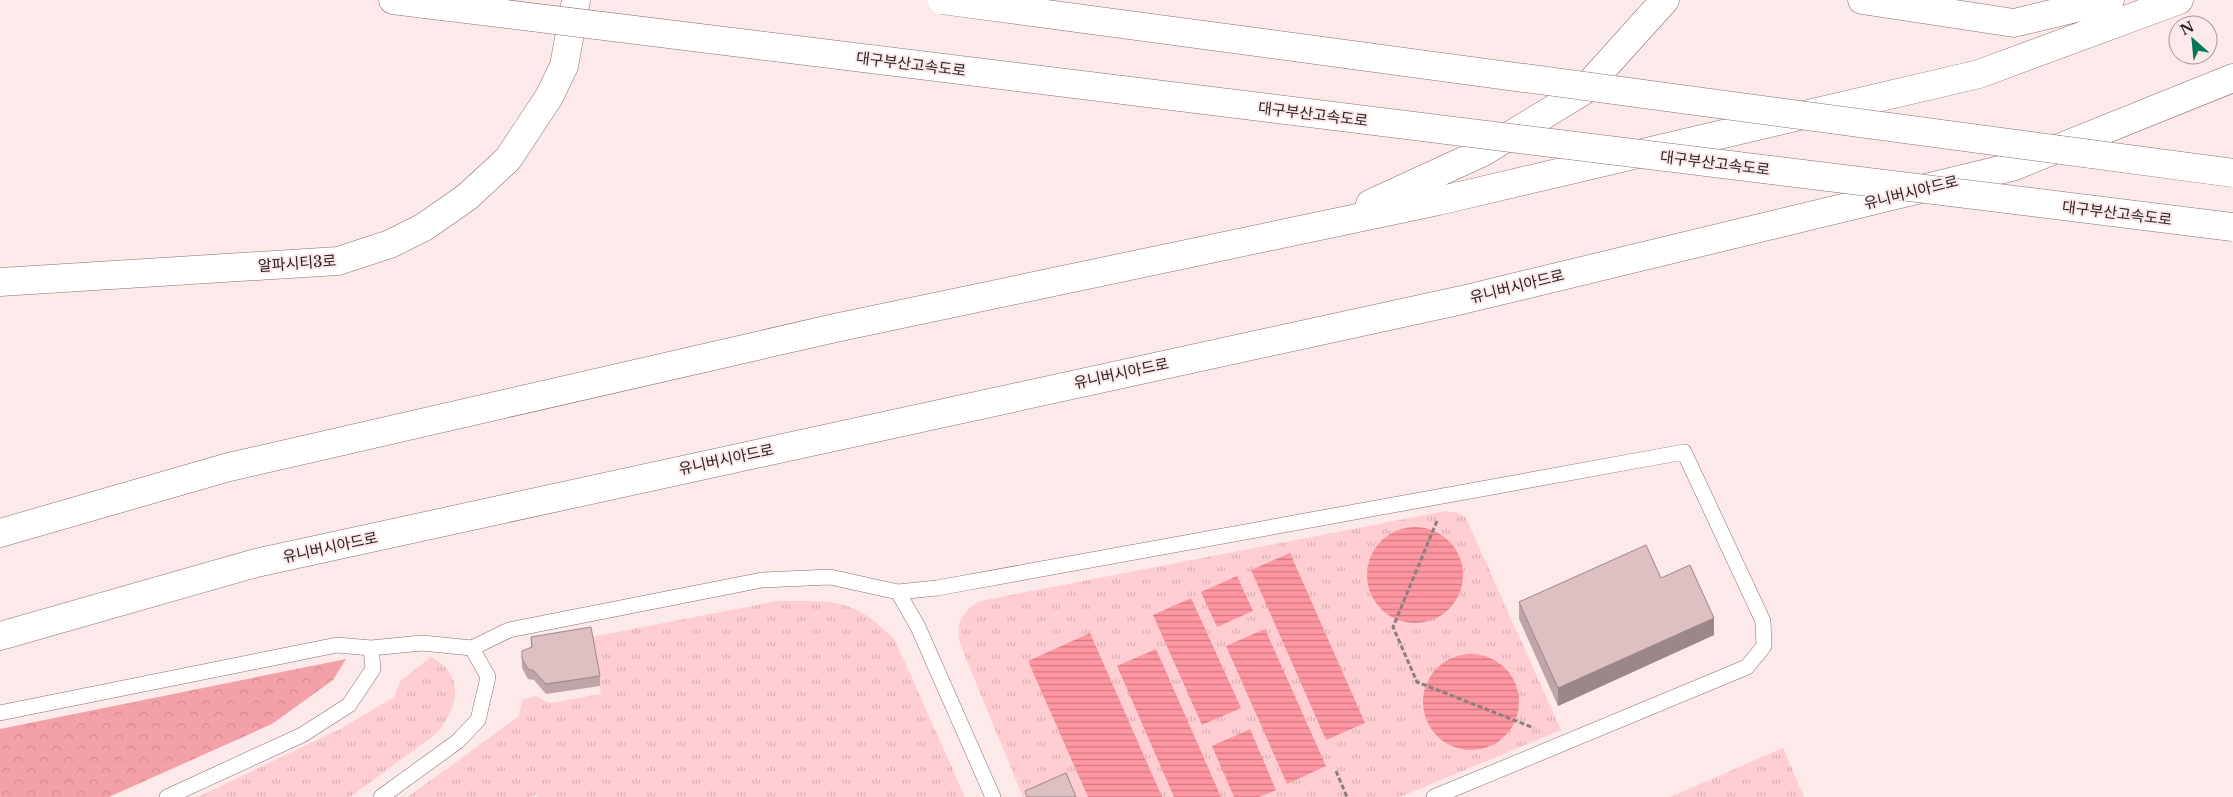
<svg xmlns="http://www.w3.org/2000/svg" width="2233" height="797" font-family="'Libre Baskerville','Noto Sans KR',serif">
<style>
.grass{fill:url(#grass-tufts)}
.forest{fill:url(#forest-crowns)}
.water{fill:url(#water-rules)}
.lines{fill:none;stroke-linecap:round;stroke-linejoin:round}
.service-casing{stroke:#886d6f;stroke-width:16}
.minor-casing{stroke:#886d6f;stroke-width:29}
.secondary-casing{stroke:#886d6f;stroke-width:29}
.motorway-casing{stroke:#886d6f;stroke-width:29}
.path{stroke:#8c7e7f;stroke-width:3;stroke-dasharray:5 2.5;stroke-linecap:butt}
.service{stroke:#fff;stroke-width:15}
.minor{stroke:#fff;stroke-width:28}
.secondary{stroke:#fff;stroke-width:28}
.motorway{stroke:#fff;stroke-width:28}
.motorway-bridge-casing{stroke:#886d6f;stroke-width:29;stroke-linecap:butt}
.motorway-bridge{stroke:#fff;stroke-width:28}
.wall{fill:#bfa5a7}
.shaded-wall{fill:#9b8688}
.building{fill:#dec0c2;stroke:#9b8688}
.labels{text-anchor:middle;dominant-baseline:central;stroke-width:4;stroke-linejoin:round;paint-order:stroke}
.street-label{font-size:15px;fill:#281d1e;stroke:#fce9ea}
</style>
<defs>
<pattern id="grass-tufts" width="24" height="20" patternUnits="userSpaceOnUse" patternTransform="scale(1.25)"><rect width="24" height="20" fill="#feced2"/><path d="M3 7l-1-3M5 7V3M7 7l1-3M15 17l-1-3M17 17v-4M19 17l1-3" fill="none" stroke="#dab0b4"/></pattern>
<pattern id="forest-crowns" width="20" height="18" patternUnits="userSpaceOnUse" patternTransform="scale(1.25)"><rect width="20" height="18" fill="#f4a0a8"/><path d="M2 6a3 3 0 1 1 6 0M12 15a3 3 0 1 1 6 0" fill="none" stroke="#d18990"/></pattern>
<pattern id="water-rules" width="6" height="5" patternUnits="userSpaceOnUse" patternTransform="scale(1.25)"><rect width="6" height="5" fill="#ff96a1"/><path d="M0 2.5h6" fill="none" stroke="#ce7a83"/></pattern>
</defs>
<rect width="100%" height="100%" fill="#fce9ea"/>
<path class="grass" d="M1446 511 1459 513 1466 518 1561 730 1400 797H1023L960 644C955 624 962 611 980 601Z
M778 601C834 601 853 597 895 640L965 797H537L536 795 531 797H408L519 716 522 700 536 696 550 703 601 694 591 637Z
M431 657C466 675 458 707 437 733L350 797H198L342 728 394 697 401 680Z
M1783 748 1804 797H1670Z"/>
<path class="forest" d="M346 659 333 680 272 724 109 797H0V729Z"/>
<path class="water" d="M1367 575a48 48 0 1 1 96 0a48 48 0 1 1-96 0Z
M1290 553 1365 723 1326 740 1251 570Z
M1237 576 1253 611 1217 627 1201 592Z
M1191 598 1241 708 1202 725 1153 615Z
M1265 629 1326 766 1287 784 1226 646Z
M1090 633 1162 797H1088L1028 661Z
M1156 649 1221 797H1174L1117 666Z
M1423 702a48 48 0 1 1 96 0a48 48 0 1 1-96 0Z
M1250 729 1276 790 1259 797H1234L1212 746Z"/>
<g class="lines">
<g class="service-casing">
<path id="service" d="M898 592 918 627 993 797
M371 648 422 643 472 648 488 677 478 720 458 741 381 797
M472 648 509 630 762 580 830 577 898 592 937 588 1684 452 1763 621 1764 646 1747 667 1434 797
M0 713 337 645 371 648 373 669 349 705 302 735 167 797"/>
</g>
<g class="minor-casing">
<path id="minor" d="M0 282 338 261 390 244 424 227 467 197 508 159 549 97 564 66 576 0"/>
</g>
<g class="secondary-casing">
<path id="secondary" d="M1862 0 2014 23 2110 0
M1370 204 1483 152 1583 91 1665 0
M0 533 229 467 835 328 1438 201 1979 74 2179 0
M0 636 256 563 1462 300 2012 167 2233 78"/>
</g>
<g class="motorway-casing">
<path id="motorway" d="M393 0 425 4"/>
</g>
<path class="path" d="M1437 521 1393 627 1417 682 1534 728
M1336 771 1347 797"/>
<use href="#service" class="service"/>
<use href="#minor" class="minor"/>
<use href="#secondary" class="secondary"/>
<use href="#motorway" class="motorway"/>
<g class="motorway-bridge-casing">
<path id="motorway-bridge" d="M942 0 2233 173
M425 4 2233 227"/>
</g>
<use href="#motorway-bridge" class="motorway-bridge"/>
</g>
<path class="wall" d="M1661 578 1714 635 1558 706 1519 619V602Z
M531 637 600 676V686L546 694 534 680 528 679 522 668V651L531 648Z"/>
<path class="shaded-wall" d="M1714 618V635L1558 706V688Z"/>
<path class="building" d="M1646 545 1661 578 1690 565 1714 618 1558 688 1519 602Z
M591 627 600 676 546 684 534 671 528 669 522 659V651L532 647 531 637Z
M1066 773 1076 797H1027L1025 791Z"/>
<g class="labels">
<g class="street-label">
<text transform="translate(911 64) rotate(7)">대구부산고속도로</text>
<text transform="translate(1313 114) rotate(7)">대구부산고속도로</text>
<text transform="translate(1715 163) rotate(7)">대구부산고속도로</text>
<text transform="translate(1911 192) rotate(-14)">유니버시아드로</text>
<text transform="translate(2117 213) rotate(7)">대구부산고속도로</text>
<text transform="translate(297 263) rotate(-4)">알파시티3로</text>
<text transform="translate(1517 286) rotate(-14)">유니버시아드로</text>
<text transform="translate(1121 373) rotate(-12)">유니버시아드로</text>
<text transform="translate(726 459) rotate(-12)">유니버시아드로</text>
<text transform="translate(330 547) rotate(-12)">유니버시아드로</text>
</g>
</g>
<g transform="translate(2193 40) rotate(333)"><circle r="24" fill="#fce9ea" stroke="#a79798"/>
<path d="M0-4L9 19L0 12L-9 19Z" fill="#007752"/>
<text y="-8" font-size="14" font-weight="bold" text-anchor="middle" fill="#281d1e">N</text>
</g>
</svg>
